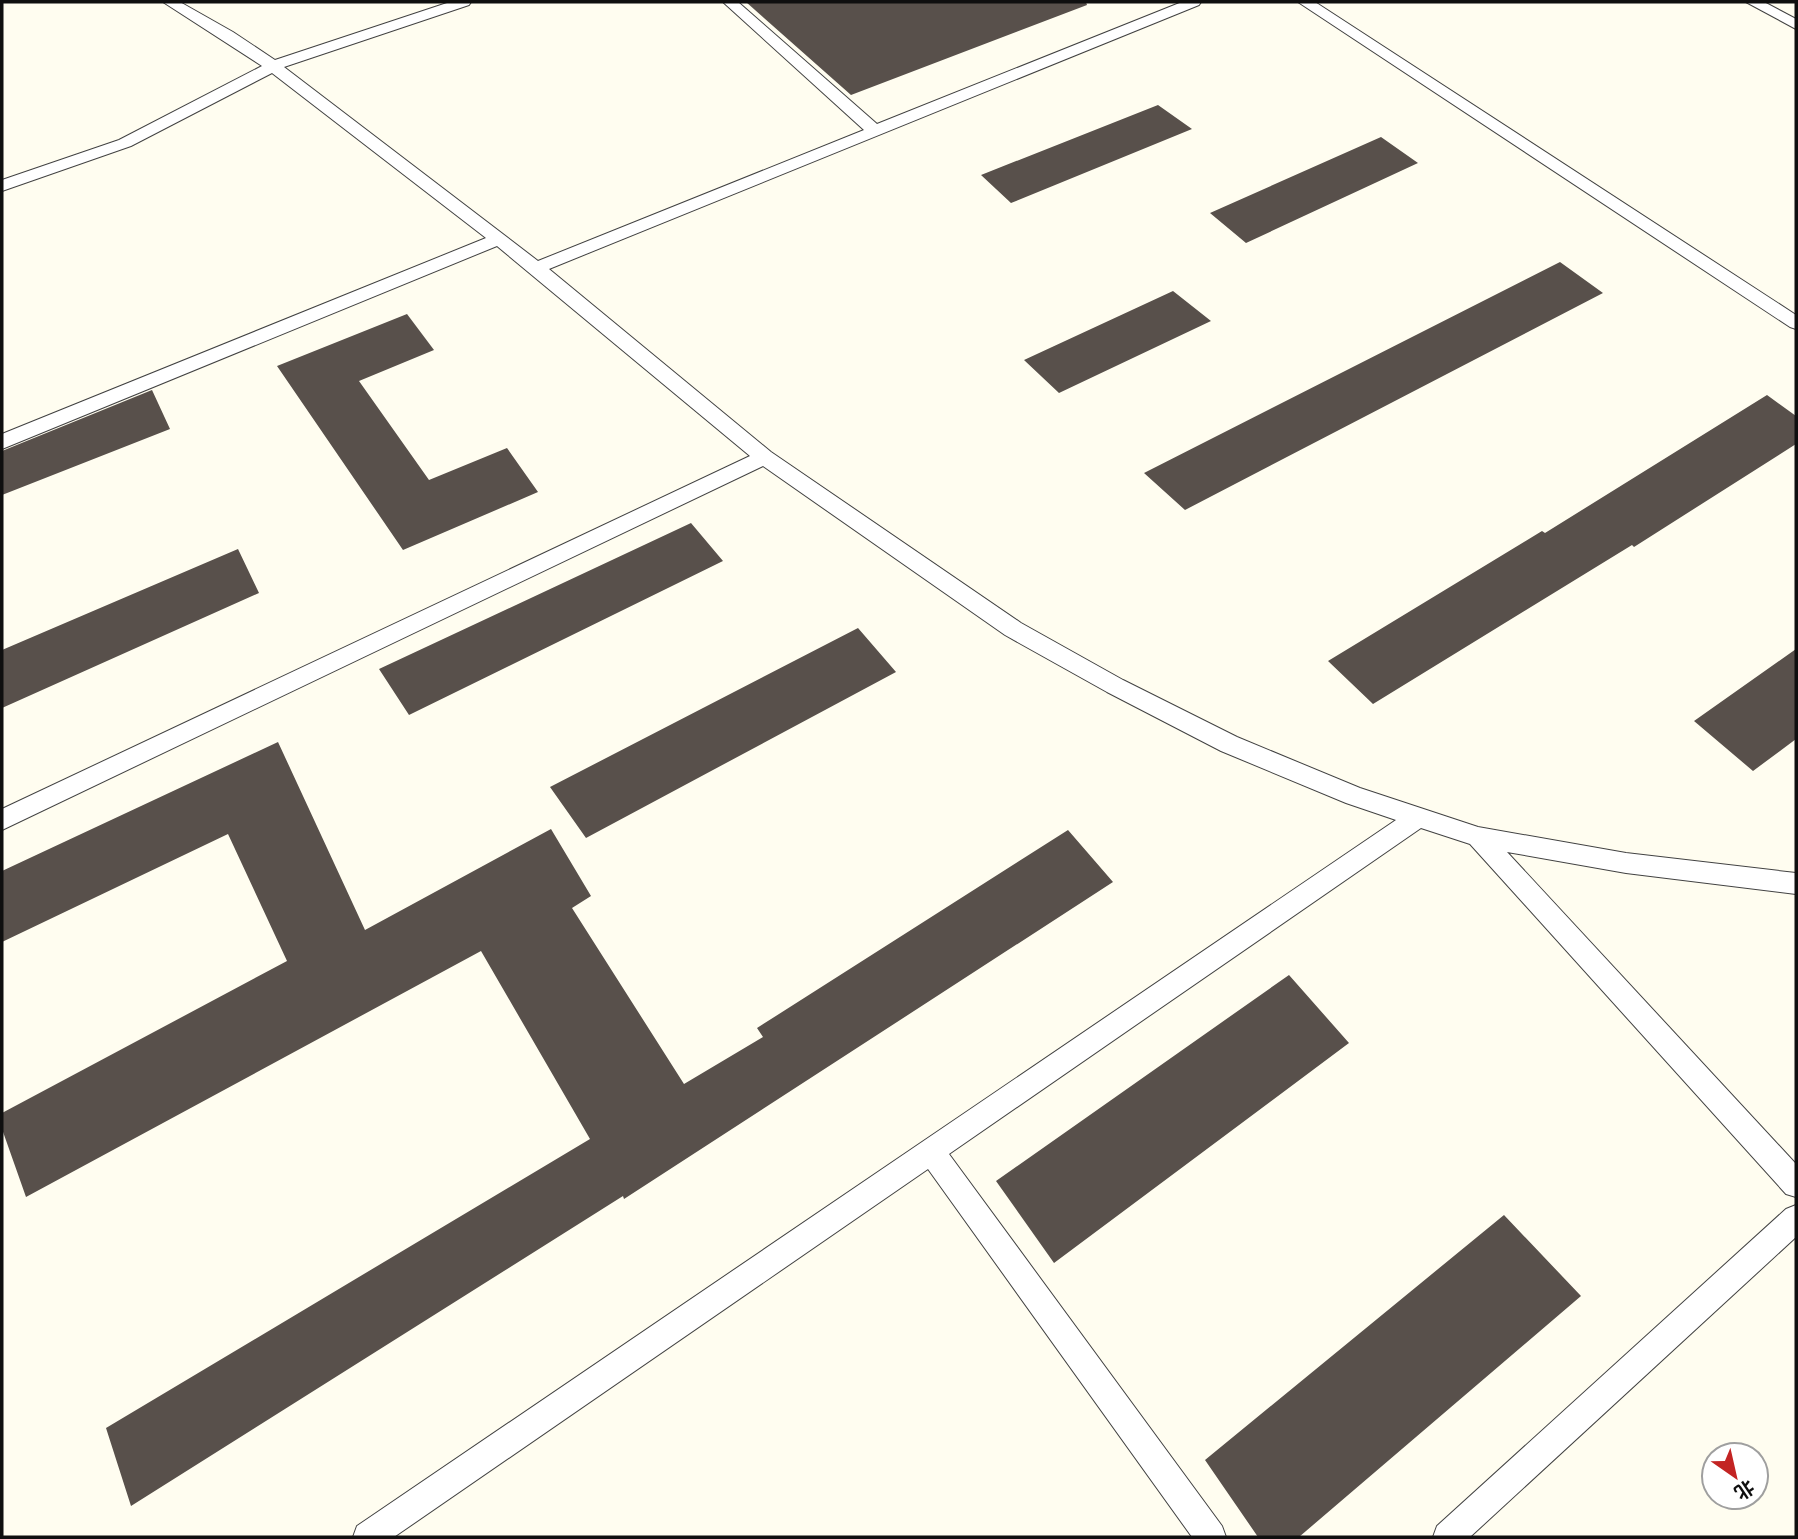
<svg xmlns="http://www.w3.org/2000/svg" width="1798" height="1539" font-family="Merriweather,'Noto Sans SC',serif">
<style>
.building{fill:#58504b}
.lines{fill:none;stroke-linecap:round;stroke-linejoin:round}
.service-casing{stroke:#424242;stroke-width:2}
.service{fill:#fff;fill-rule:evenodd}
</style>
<rect width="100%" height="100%" fill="#fffdf0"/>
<path class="building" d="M746 2H1086L1087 5 851 95Z
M1158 105 1192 129 1011 203 981 175Z
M1381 137 1418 163 1246 243 1210 213Z
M1560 262 1603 293 1185 510 1144 473Z
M1173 291 1211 321 1059 393 1024 360Z
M407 314 434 350 359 381 429 480 507 448 538 492 403 550 277 366Z
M152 390 170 429 2 495V451Z
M1767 395 1796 416V444L1634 547 1632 545 1373 704 1328 661 1542 531 1545 533Z
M691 523 723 561 409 715 379 669Z
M238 549 259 593 2 708V650Z
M858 628 896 672 586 838 550 787Z
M1796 649V739L1753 771 1694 721Z
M278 742 365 930 551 829 591 896 572 908 684 1084 763 1037 757 1028 1068 830 1113 882 624 1199 623 1196 131 1506 106 1428 590 1139 481 951 26 1197 2 1129V1113L287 961 228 834 2 942V871Z
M1289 975 1349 1043 1054 1263 996 1181Z
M1504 1215 1581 1296 1299 1537H1258L1205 1460Z"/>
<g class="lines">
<g class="service-casing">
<path id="service" d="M163 2H180L233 32 275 60 450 2H471L469 5 284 67 538 261 864 130 723 2H738L877 124 1182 2H1201L1199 5 549 269 771 452 1021 623 1123 680 1237 737 1360 788 1478 827 1626 853 1796 873V894L1626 873 1507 852 1796 1164V1197L1786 1194 1470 844 1421 828 949 1154 1222 1526 1226 1537H1192L928 1169 394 1537H353L357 1526 1396 820 1346 803 1221 751 1107 692 1005 635 763 466 2 830V809L750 456 497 246 2 449V434L486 238 272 73 131 146 2 191V180L119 140 262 66Z
M1298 2H1315L1796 315V329L1790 327Z
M1746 2H1764L1796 19V29Z
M1796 1205V1237L1470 1537H1433L1437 1526 1786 1209Z"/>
</g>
<use href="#service" class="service"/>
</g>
<rect width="1798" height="1539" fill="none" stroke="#0f0f0f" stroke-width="7"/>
<g transform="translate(1735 1476) rotate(146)"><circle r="33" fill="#ffffff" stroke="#9f9f9f" stroke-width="2"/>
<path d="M0-5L12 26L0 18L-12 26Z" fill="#c32423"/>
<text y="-10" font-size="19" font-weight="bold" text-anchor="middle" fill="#0f0f0f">北</text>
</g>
</svg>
